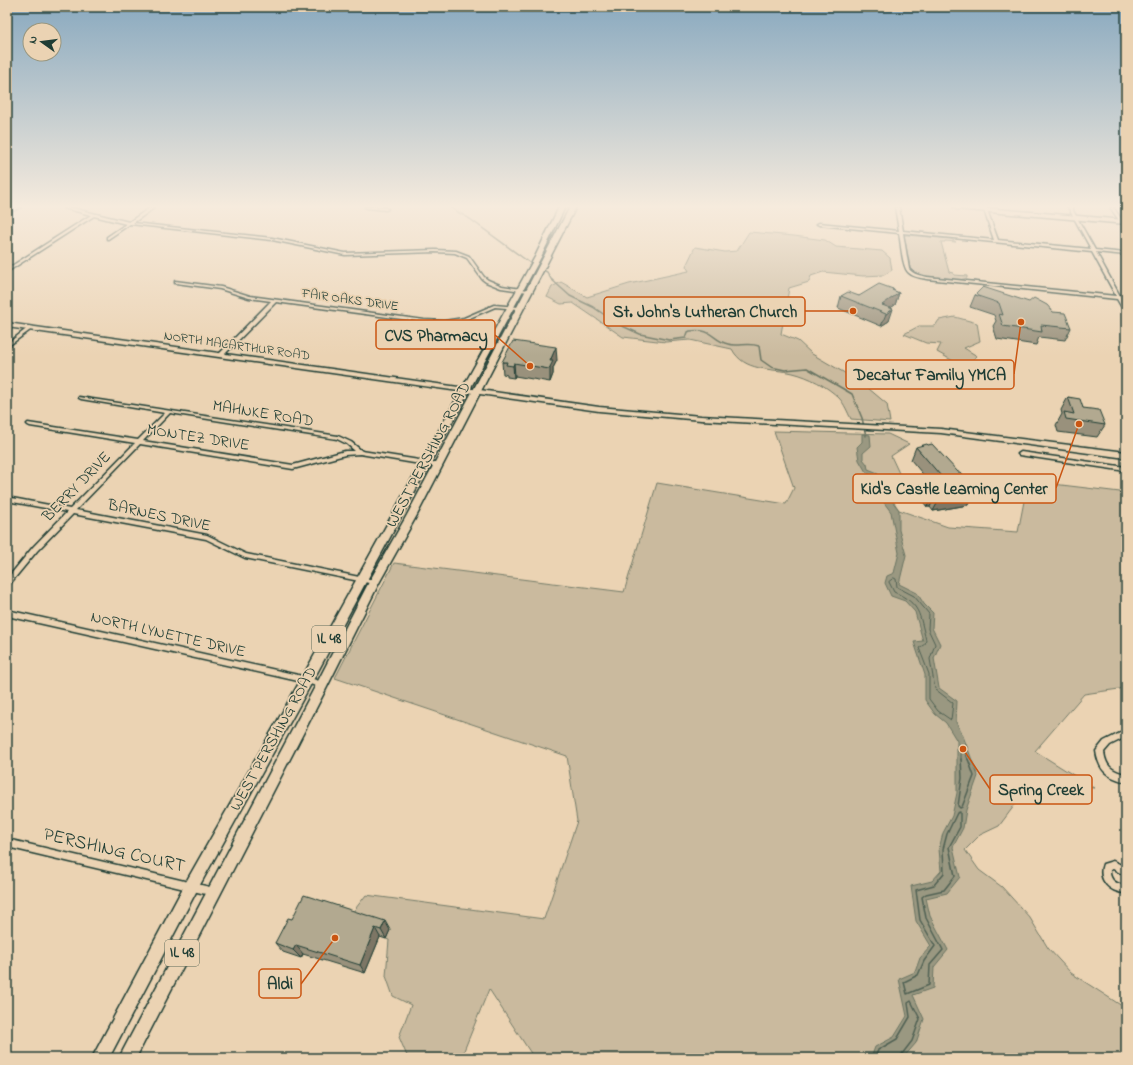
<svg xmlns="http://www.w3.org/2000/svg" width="1133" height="1065" font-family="'Indie Flower',sans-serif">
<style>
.green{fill:#caba9e;stroke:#747c69}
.water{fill:#9a9881;stroke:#697462}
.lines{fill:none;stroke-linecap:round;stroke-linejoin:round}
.shore-far1{stroke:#506153;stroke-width:1}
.shore{stroke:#506153;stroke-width:1.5}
.stream{stroke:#697462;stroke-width:1.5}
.street-casing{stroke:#1f3d34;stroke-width:3}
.secondary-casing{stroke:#1f3d34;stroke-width:3}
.primary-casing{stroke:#1f3d34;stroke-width:3}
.street{fill:#ebd3b3;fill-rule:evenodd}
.secondary{fill:#ebd3b3;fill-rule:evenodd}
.primary{fill:#ebd3b3;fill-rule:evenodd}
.wall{fill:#99917c;stroke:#1f3d34}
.shaded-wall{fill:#7d7665;stroke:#1f3d34}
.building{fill:#b2a990;stroke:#1f3d34}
.labels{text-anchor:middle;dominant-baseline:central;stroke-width:3.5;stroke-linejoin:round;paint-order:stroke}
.far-street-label{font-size:13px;fill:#1f3d34;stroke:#ebd3b3}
.shield{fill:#ebd3b3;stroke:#5c6a5a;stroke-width:1}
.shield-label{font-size:15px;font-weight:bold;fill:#1f3d34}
.street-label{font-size:16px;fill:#1f3d34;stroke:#ebd3b3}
.near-street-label{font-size:19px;fill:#1f3d34;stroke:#ebd3b3}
.leader{fill:none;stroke:#ca5512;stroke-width:1.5}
.callout-dot{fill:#ca5512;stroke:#ebd3b3;stroke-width:1.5}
.callout{fill:#ebd3b3;stroke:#ca5512;stroke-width:1.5}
.callout-label{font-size:17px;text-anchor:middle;font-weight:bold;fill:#1f3d34}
</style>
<rect width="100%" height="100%" fill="#ebd3b3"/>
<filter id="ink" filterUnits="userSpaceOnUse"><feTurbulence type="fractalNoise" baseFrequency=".025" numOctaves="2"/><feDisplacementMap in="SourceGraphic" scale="8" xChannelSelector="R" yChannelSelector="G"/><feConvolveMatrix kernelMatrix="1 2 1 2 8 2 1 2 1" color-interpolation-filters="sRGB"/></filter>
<g filter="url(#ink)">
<path class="green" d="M749 232 794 236 825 240 836 247 882 251 890 258 892 270 884 275 863 276 823 272 811 276 809 282 789 288 781 334 798 341 812 354 862 383 887 404 890 422 851 419C848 413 844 403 839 398 827 386 809 377 793 373 771 368 744 372 732 349L690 340 666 342 623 337 573 303 561 304 547 297 552 287 561 282 587 297 629 284 689 271 686 266 695 247 725 252 737 251Z
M906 235 951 239 956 242 945 241V242H941L949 272 953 273 954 275 967 276V278L960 280 919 275 911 271 904 236Z
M955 317 977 323 980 341 964 348 977 356 969 363 955 362 937 352 941 344 926 343 904 334 919 326H935L939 320Z
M774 431 888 434 909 444 891 456 904 484 886 490 899 510 948 527 1018 532 1028 481 1120 492 1126 508V688L1084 694 1035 751 1094 788 1038 783 1023 794 999 826 980 835 965 850 979 870 1002 887 1030 918 1048 948 1071 973 1122 1006 1126 1012V1058H534L489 989 461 1058H414L407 1056 399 1037 411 1005 393 996 386 976 389 940 386 939 389 930 349 917 366 895 544 919 577 821 567 756 335 678 394 563 624 592 657 483 786 504 794 488Z"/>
<path class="water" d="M862 434 870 435 871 446 863 453V459L867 464 868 469 878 473V479L888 496 899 510V530L906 555 899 584 917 593 924 604 933 613 932 628 940 644 934 658 939 688 957 701 956 722 963 736 978 776 966 810 963 828 953 847 960 877 947 893 926 898 930 916 948 950 934 967 933 988 913 995 924 1019 916 1043 903 1058H871L875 1047 894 1037 907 1016 899 979 915 972 920 958 931 946 916 921 911 886 932 881 941 871 939 849 943 833 952 816 957 793V741L946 723 935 714 925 700V675L914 642 923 641 915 612 905 601 891 596 885 583 887 576 894 573 899 553 891 512 885 504 871 475 866 472 859 460 857 447 862 442Z"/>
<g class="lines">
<path class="shore-far1" d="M894 578 896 579 897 587 914 596 929 614 928 629 935 644 930 659 935 689 953 703 951 720 938 711 929 699V674L919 648 925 644 926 640C919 614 921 604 894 592L889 582Z
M961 760V752L963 750 965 751 968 760"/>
<path class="shore" d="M961 759 962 778 958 806 960 808 962 807 974 776 968 759
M960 812V827L949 847 955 876 944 890 926 894 922 897 926 918 943 950 930 965 929 985 907 994 904 982 918 975 924 961 935 946 920 920 916 890 934 885 944 873 943 849 947 834 957 813Z
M875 1058 878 1050 897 1039 910 1017 908 1003 911 1001 920 1019 912 1041 902 1054 901 1058"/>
<path class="stream" d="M449 207 470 219 530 263 547 272 551 279 570 296 593 307 618 324 640 334 669 340 686 338 688 332 690 331C714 328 711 340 728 344 738 347 748 342 759 346L761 360 771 367 785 370 807 368 852 394 862 418 866 436"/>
<g class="street-casing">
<path id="street" d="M17 207H21L7 214V212Z
M64 207H68L129 222 151 207H154V208L133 223 272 238 345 253 435 250 456 251 469 256 484 277 488 280 502 286 528 290 530 291 528 292 501 288 486 282 482 279 467 258 455 253 435 252 345 255 272 240 130 224 108 239H107V237L126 224 94 216 7 272V269L91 215 64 208Z
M365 207H373L386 208 388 209 386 210 367 208Z
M895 207H899L903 231 994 240 983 207H986L998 240 1091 249 1068 207H1071L1095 250 1126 253V255L1096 252 1126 307V312L1124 311 1117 299 927 279C921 278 913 277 909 273 902 268 901 242 899 233L819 225 817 224 819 223 899 231ZM903 233 1092 252 1116 296 927 277C920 275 914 275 909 269Z
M1110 207H1113L1123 221 1122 222H1120Z
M175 281 221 287 250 296 424 320 444 321 464 318 494 305 519 307 521 308 519 309 495 307 465 320 444 323 424 322 276 302 223 356H221L219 355V354L271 301 249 298 220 289 176 283H175Z
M29 327H33V328L7 347V344Z
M79 397 338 436 351 442 362 451 438 463 441 465 438 467 360 454 345 455 293 469 140 444 76 510 207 535 246 554 374 580H376L377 582 376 584H374L245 558 206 539 73 514 37 551 9 585H7V579L33 547 67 512 7 501V497L70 509 135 443 30 426 28 425 27 424 28 423 138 440 165 413 81 399 79 398ZM170 413 337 439 347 444 355 451H345L293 465 143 441Z
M1021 452 1126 467V471L1019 455 1018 454Z
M7 610 307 677 325 683 326 685 325 687 322 688 307 683 7 616Z
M1126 730V737L1110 745 1104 752C1106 767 1112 771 1126 774V782C1107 777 1099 771 1096 751L1104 741Z
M7 839 214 888 217 889 218 892 217 895 214 896 7 847Z
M1113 861 1126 867V876L1113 869 1110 870C1109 880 1117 885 1126 885V893C1110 893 1097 880 1103 864Z"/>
</g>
<g class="secondary-casing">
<path id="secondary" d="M7 323 599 407 701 416 941 429 1126 452V458L941 433 701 420 599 411 7 327Z"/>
</g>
<g class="primary-casing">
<path id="primary" d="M559 207H565L541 257 311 684 196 892 109 1058H92L186 882 303 676 535 257Z
M570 207H576L417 515 379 583 326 689 136 1058H119L318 681 369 582 407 515Z
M953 207H972L1126 220V224L956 209Z"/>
</g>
<use href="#street" class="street"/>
<use href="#secondary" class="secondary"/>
<use href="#primary" class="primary"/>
</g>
<path class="wall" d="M893 289V290L899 293 895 305 890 308 889 321 881 326 838 308 841 296H859Z
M975 295 1053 312 1071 328 1065 340 1039 337 1036 345 997 339 993 326 996 321 994 315 970 307Z
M557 360 553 368V374L550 382 515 376 514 378 507 377V375L503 374 502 362Z
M1068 397 1083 408 1105 425 1097 437 1058 432 1056 425 1062 414 1061 410Z
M1126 423V433L1124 427Z
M916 447 968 505 933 511 930 507H927L924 503 925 500 923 499 929 486 932 485 911 460Z
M292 919 390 930 386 939 380 937 365 973 303 954 301 958 283 952 275 943Z"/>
<path class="shaded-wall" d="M893 289 890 299 899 293 895 305 883 313 882 305Z
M893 309 889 321 881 326 886 314Z
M556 347 557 360 553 368V374L550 382V361Z
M514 363 515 376 514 378 513 366Z
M975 492 968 505 933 511 940 498Z
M933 494H936L930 507H927Z
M385 921 390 930 386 939 381 930Z
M375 928 380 937 365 973 360 965Z
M296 945 303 954 301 958 293 950Z"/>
<path class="building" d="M879 284 893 289 892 290 899 293 882 305 893 309 886 314 841 296 848 292 859 296Z
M983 287 1029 302 1034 298 1047 305 1053 312 1065 313 1071 328 1041 325 1042 332 1003 326 999 314 1003 315 999 303 975 295Z
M513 341 556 347 550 361H553L549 369 514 363 513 366 506 365 507 362H502Z
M1068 397 1080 399 1083 408 1099 410 1105 425 1066 419 1064 412 1074 414Z
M927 444 928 445 932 444 958 472H960L975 492 940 498 936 494H933L930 490 932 489 929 486 947 483 916 447Z
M304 895 385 921 381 930 375 928 360 965 296 945 293 950 275 943 288 918 292 919Z"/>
</g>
<linearGradient id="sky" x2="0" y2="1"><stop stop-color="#89a9bf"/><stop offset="0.58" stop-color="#f6ebdd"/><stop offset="1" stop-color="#f6ebdd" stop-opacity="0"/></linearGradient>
<rect width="1133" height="356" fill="url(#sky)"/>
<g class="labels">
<g class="far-street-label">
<text transform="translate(350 300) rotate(8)">FAIR OAKS DRIVE</text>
<text transform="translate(237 346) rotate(8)">NORTH MACARTHUR ROAD</text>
</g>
<g class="shield">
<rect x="312" y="626" width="34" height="26" rx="3"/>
<rect x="165" y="940" width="34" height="26" rx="3"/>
</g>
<g class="shield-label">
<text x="329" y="639">IL 48</text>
<text x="182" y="953">IL 48</text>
</g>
<g class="street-label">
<text transform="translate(263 414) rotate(9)">MAHNKE ROAD</text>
<text transform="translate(198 438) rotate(9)">MONTEZ DRIVE</text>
<text transform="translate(429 455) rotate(-62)">WEST PERSHING ROAD</text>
<text transform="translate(77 487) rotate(-46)">BERRY DRIVE</text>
<text transform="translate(159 516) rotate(12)">BARNES DRIVE</text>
<text transform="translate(168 635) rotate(13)">NORTH LYNETTE DRIVE</text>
<text transform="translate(274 739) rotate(-61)">WEST PERSHING ROAD</text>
</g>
<g class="near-street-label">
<text transform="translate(114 851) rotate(13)">PERSHING COURT</text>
</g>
</g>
<path class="leader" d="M853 311L805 311M530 366L495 335M1021 322L1014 374M1079 424L1056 488M963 749L990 789M335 938L301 984"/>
<g class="callout-dot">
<circle cx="853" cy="311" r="4"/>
<circle cx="530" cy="366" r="4"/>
<circle cx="1021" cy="322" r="4"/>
<circle cx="1079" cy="424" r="4"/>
<circle cx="963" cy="749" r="4"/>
<circle cx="335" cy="938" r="4"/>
</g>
<g class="callout">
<rect x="604" y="297" width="201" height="29" rx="4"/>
<rect x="376" y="320" width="119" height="29" rx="4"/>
<rect x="846" y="360" width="168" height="29" rx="4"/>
<rect x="853" y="474" width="203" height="29" rx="4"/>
<rect x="990" y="775" width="102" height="29" rx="4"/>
<rect x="259" y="969" width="42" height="29" rx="4"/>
</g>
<g class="callout-label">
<text x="705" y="317">St. John's Lutheran Church</text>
<text x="436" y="341">CVS Pharmacy</text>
<text x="930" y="380">Decatur Family YMCA</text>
<text x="954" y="494">Kid's Castle Learning Center</text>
<text x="1041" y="795">Spring Creek</text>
<text x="280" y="989">Aldi</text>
</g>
<rect width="1133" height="1065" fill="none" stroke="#ebd3b3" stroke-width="24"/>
<rect x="12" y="12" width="1109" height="1041" fill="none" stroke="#1f3d34" stroke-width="1.5" filter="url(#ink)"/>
<g transform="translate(42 42) rotate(284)"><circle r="19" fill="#ebd3b3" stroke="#999780"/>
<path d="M0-3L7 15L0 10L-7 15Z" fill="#1f3d34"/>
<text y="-6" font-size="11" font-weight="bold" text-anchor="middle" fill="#1f3d34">N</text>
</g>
</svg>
